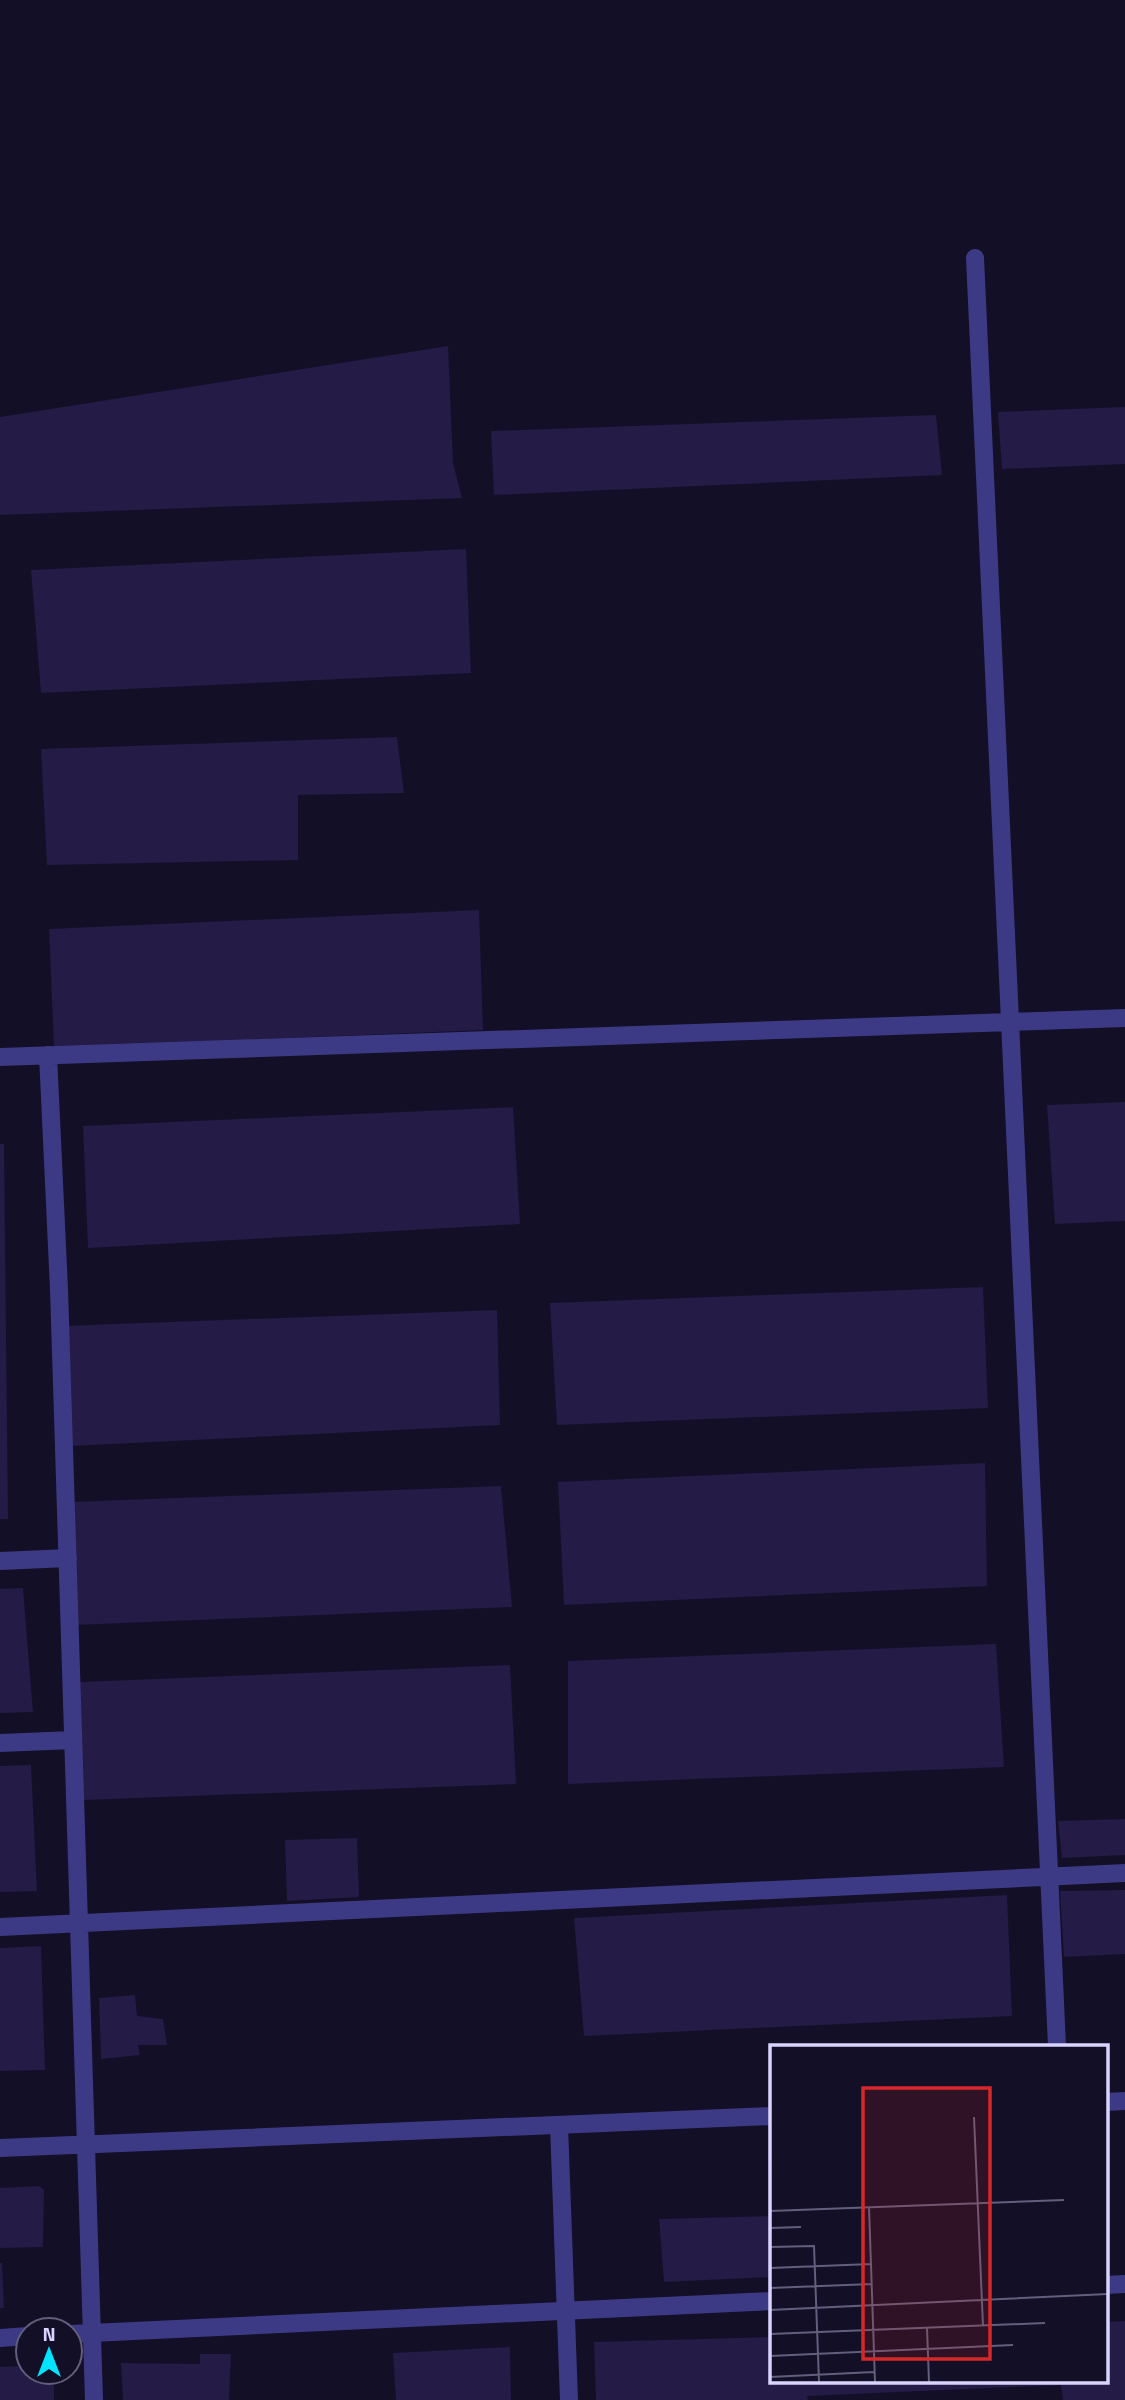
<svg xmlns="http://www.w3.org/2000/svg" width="1125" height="2400" font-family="'Titillium Web',sans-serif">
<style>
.building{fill:#241b47}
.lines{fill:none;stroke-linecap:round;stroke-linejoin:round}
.minor{stroke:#3d3a85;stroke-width:18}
.inset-road{fill:none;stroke:#625e7d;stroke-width:2}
.view{fill:#d62828;fill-opacity:0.15;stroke:#d62828;stroke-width:3.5}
.inset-edge{fill:none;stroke:#d9d4ff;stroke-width:3.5}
</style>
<rect width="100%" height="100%" fill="#130f26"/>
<path class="building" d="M448 346 453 463 462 498 0 515V417Z
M1125 407V464L1002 469 998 412Z
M936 415 942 475 494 495 491 431Z
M466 549 471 673 41 693 31 570Z
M397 737 404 793 298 795V860L47 865 41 749Z
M479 910 483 1030 54 1048 49 929Z
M1125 1102V1221L1055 1224 1047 1105Z
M513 1107 520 1224 88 1248 83 1126Z
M0 1144H4L8 1519H0Z
M983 1287 988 1408 557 1425 550 1303Z
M497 1310 500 1425 70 1446 62 1326Z
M985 1463 987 1586 564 1605 558 1482Z
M501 1486 512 1607 75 1625 70 1502Z
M23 1588 33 1712 0 1713V1589Z
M996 1644 1004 1767 568 1784V1661Z
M510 1665 516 1784 83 1800 80 1682Z
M31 1765 37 1891 0 1892V1766Z
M1125 1819V1855L1062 1858 1058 1821Z
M357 1838 359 1897 287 1901 285 1840Z
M1125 1890V1954L1064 1957 1060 1891Z
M1007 1895 1012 2016 584 2036 574 1918Z
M41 1946 45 2070 0 2071V1948Z
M135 1995 137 2016 163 2019 167 2045H138L140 2055 101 2059 99 1998Z
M768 2155H772V2188H769Z
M39 2186 44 2190 43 2247 0 2248V2188Z
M772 2216V2277L664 2282 659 2219Z
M0 2263H2L4 2308H0Z
M1125 2321V2400H1063L1061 2385 807 2396 808 2400H596L594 2342 772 2337V2381H1106V2322Z
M510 2347 511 2400H396L393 2353Z
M200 2354H231L229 2400H123L121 2363 200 2364Z
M28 2366V2372H54V2400H0V2367Z"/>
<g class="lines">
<path class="minor" d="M975 258 1057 2046
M48 1055 59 1289 94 2400
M0 1057 1125 1018
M0 1561 68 1558
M0 1743 73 1740
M0 1927 1125 1873
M1106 2102 1125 2101
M559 2125 569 2400
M0 2148 772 2116
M1106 2285 1125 2284
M70 2334 772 2301
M0 2338 28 2336"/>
</g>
<g transform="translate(770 2045)">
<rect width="338" height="338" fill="#130f26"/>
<path class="inset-road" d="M204 72 213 281M99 162 105 337M0 166 294 155M0 183 31 182M0 202 44 201 49 337M0 223 101 219M0 243 102 239M0 265 338 249M157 283 159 337M0 289 275 278M0 311 243 300M0 332 104 327"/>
<path class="view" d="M93 43H220V314H93Z"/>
<rect width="338" height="338" class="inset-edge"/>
</g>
<g transform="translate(49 2351)"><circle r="33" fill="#130f26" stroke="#625e7d" stroke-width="2"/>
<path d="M0-5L12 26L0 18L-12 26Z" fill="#00e5ff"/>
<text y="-10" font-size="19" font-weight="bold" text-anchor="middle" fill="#d9d4ff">N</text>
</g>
</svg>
